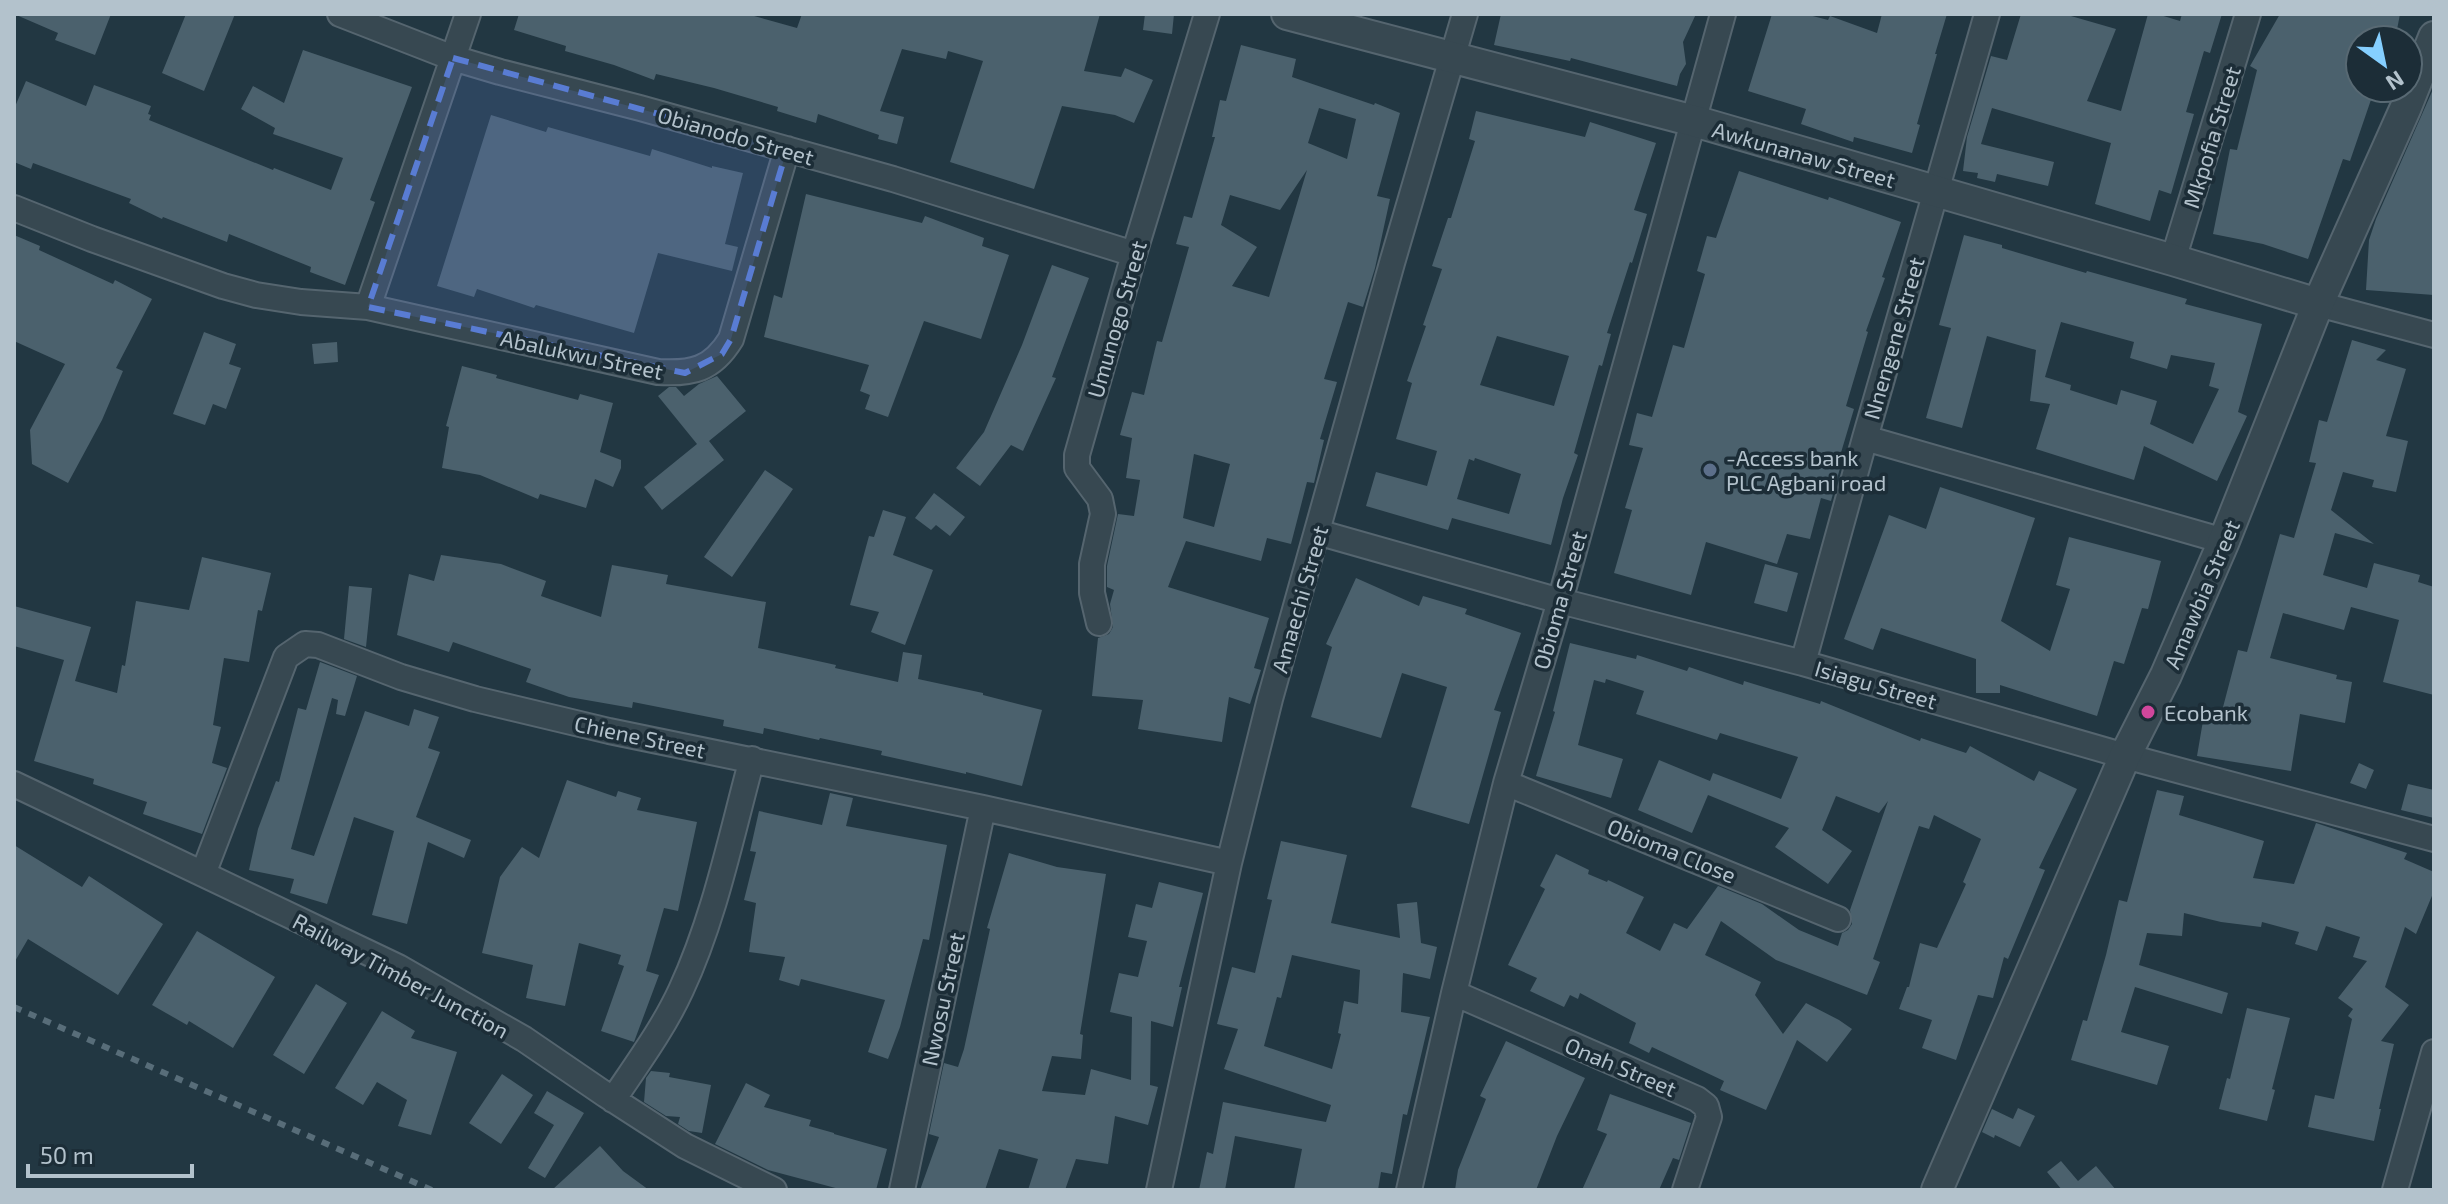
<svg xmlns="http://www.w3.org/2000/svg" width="2448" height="1204" font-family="'Exo 2',sans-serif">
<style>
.building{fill:#4b616d;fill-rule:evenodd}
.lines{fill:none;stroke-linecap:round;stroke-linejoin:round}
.minor-casing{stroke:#55656f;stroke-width:28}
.tertiary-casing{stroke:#55656f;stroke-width:34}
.minor{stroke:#374851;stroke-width:24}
.tertiary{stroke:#374851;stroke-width:30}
.rail{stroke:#586d79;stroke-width:6;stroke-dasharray:8 8;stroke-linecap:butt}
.marked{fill:#597cd3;fill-opacity:0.2;stroke:#597cd3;stroke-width:6;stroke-dasharray:16 10;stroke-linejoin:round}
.service-dot{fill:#5c6f8a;stroke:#1c2d37;stroke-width:3}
.hotel-dot{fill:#d1479c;stroke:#1c2d37;stroke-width:3}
.labels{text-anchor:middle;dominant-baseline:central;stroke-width:7;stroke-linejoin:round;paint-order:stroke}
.street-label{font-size:22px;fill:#b3c2cc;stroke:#1c2d37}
.poi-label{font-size:22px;fill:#b3c2cc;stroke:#1c2d37;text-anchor:start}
</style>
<rect width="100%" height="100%" fill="#223742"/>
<path class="building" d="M14 14H111L95 55 55 40 58 33Z
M186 14H235L204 91 162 73Z
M519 14H747L797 28 802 14H1100L1084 71 1121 77 1125 68 1153 80 1134 123 1115 115 1062 106 1034 189 950 162 983 61 948 51 946 59 902 49 880 111 904 117 897 144 878 139 879 135 818 114 816 123 777 111 778 107 714 88 656 74 654 80 614 65 565 51 566 46 514 30Z
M1145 14H1174L1172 34 1143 30Z
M1501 14H1696L1683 42 1686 64 1680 74 1677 86 1571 58 1570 61 1494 45Z
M1772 14H1805L1828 20 1830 16 1877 33 1882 14H1947L1935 54H1937L1917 124 1920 125 1912 153 1854 137 1853 142 1801 124 1806 109 1748 91Z
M2021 14H2064L2116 29 2087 101 2121 111 2148 14H2157L2180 21 2182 14H2222L2210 53 2204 51 2186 112 2194 114 2171 194 2159 190 2150 221 2095 204 2111 143 1992 108 1981 144 2054 162 2048 186 1997 174 1995 182 1977 178 1978 173 1963 171 1967 137 1991 56 2007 60Z
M2280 14H2400L2395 40H2360V88H2375L2350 161 2343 159 2308 259 2263 244 2213 234 2230 149 2237 150 2257 70 2250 66Z
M1241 45 1296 59 1292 77 1374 105 1375 103 1400 113 1377 196 1390 199 1375 268 1363 307 1348 302 1324 379 1337 382 1320 439 1324 440 1314 483 1307 482 1291 544 1267 538 1261 561 1186 541 1168 587 1269 618 1254 668 1261 670 1250 704 1229 697 1222 742 1138 729 1143 700 1092 696 1098 638 1109 634 1113 627 1110 604 1114 590 1107 587V566L1118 514 1134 516 1140 480 1126 478 1132 438 1120 435 1132 392 1144 395 1157 341 1162 342 1189 247 1176 244 1184 216 1192 218 1215 137H1212L1220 100 1226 101ZM1319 108 1356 119 1347 159 1308 143ZM1307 170 1269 297 1232 286 1257 247 1221 225 1230 195 1280 210ZM1194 454 1230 464 1214 527 1183 518Z
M303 50 412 87 370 200 375 202 345 285 310 272 311 267 229 234 227 242 163 217 162 219 129 203 131 199 33 163 31 169 14 162V109L26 81 86 106 94 85 151 106 148 114 151 115 149 120 273 170 274 168 331 190 343 158 273 134 275 128 241 109 253 86 284 103Z
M2434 87V295L2366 290 2369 240 2376 219Z
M1476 111 1585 137 1590 122 1656 143 1634 210 1647 214 1632 263 1630 262 1607 333 1611 334 1602 366 1599 365 1574 453 1578 455 1563 498 1551 545 1452 518 1448 530 1366 506 1376 472 1427 486 1437 451 1396 439 1412 383 1407 381 1426 326 1423 325 1442 269 1432 266 1448 218H1451L1475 141 1469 139ZM1497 336 1569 356 1554 406 1480 385ZM1475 458 1521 474 1509 514 1457 499 1469 459 1474 461Z
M491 115 546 132 548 127 650 156 652 149 712 168V166L743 173 725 244 738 247 732 271 658 253 634 333 536 305 534 308 477 289 474 297 437 286Z
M1739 171 1828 200 1829 197 1901 222 1882 277 1885 278 1866 331 1868 332 1846 406 1854 409 1840 456 1843 457 1831 501 1821 498 1810 539 1787 534 1777 564 1706 542 1691 595 1614 573 1632 510 1625 508 1643 448 1629 445 1637 413 1652 417 1673 345 1684 348 1705 274 1697 271 1707 236 1716 238Z
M806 194 922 223 925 216 984 238 982 246 1009 255 981 339 924 321 888 417 865 409 870 395 860 391 869 365 764 337 774 295 782 298Z
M14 235 40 246 39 250 113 284 115 280 152 299 116 368 123 371 102 420 68 483 32 464 30 430 65 364 14 341Z
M1964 235 2002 245V248L2086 273 2087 271 2187 299 2185 304 2262 324 2238 412 2247 416 2217 481 2144 446 2134 480 2036 449 2050 404 2030 401 2036 350 1987 336 1962 428 1926 418 1951 328 1939 325ZM2061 322 2134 342 2130 358 2167 369 2171 355 2215 363 2209 386 2219 389 2193 444 2150 424 2157 401 2121 390 2117 405 2070 390 2071 385 2045 377Z
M1052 265 1089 278 1052 377 1056 378 1023 451 1011 445 980 486 956 468 984 432 1022 345Z
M204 332 236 344 229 364 241 368 226 409 213 404 205 425 173 414Z
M2352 340 2386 350 2376 360 2406 369 2386 436 2408 441 2396 492 2372 487 2374 480 2343 472 2331 510 2374 544 2335 533 2323 575 2367 588 2374 563 2420 575 2418 582 2434 587V695L2383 682 2399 620 2351 607 2344 630 2283 613 2270 658 2337 675 2336 679 2352 682 2345 723 2300 714 2291 771 2197 756 2205 709 2222 711 2238 650 2247 652 2280 534 2294 538 2316 463 2309 462 2319 420 2327 422Z
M337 342 338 362 314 364 312 344Z
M462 366 497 375 496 378 578 400 580 394 613 403 600 452 621 460V468L613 487 595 479 586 508 540 494 538 499 480 475 442 468 449 427 446 426Z
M717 376 746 411 709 441 724 460 662 510 644 487 697 444 658 396 669 387H676L684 396 699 384Z
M765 470 793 489 732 577 704 557Z
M1940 487 2035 518 2001 621 2050 651 2070 589 2056 585 2069 537 2161 561 2148 609 2142 608 2124 664 2114 661 2097 716 2000 685V693H1976V659L1881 628 1873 650 1844 639 1889 515 1926 529Z
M934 493 965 517 950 536 936 525 931 530 915 518Z
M883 510 906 517 893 555 933 570 905 645 871 632 879 612 850 605 869 536 874 537Z
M441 555 501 564 546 581 541 596 601 617 612 565 668 575 666 584 766 602 758 648 836 665 835 668 898 682 903 652 922 655 918 679 983 693V695L1042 710 1022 786 966 772V774L881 755 882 751 820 738 819 740 764 728 763 734 723 726 724 720 633 702 632 708 569 697 526 682 531 669 453 642 449 652 397 635 409 574 434 581Z
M202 557 271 573 262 611 258 610 249 662 224 658 213 725 221 727 212 763 227 768 202 834 143 814 147 802 93 784 94 779 34 761 64 660 14 646V606L91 627 75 681 117 693 122 665 125 666 136 601 189 610Z
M1765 564 1798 573 1787 612 1754 603Z
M1356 578 1419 606 1423 596 1467 609 1465 614 1521 633 1494 710 1501 712 1469 824 1411 807 1447 687 1402 673 1381 738 1311 717 1332 647 1326 644Z
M349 586 372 588 366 647 344 639Z
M1570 643 1636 659 1637 655 1687 671 1689 667 1743 685 1744 681 1820 704 1821 701 1920 741 1921 738 1966 753 1970 746 2034 781 2039 771 2077 789 2039 868 2045 870 2008 959 2004 957 1993 998 1978 995 1956 1060 1922 1048 1932 1020 1899 1009 1907 987H1909L1920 943 1937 948 1966 884 1963 882 1981 839 1934 815 1929 829 1919 826 1873 959 1880 962 1867 995 1776 960 1721 921 1705 955 1761 982 1755 995 1783 1034 1806 1003 1839 1020 1852 1029 1827 1062 1797 1040 1766 1110 1720 1090 1724 1081 1652 1047 1649 1053 1629 1043 1636 1023 1580 993 1578 999 1570 995 1564 1007 1530 991 1537 978 1508 965 1545 889 1540 886 1556 854 1589 870 1588 874 1607 882 1608 880 1644 897 1626 933 1660 951 1674 923 1687 929 1718 886 1762 904 1799 930 1838 946 1842 933 1848 930 1852 924 1850 910 1888 801 1879 813 1836 796 1822 830 1852 851 1828 884 1775 847 1789 828 1708 795 1692 833 1638 810 1659 760 1710 781 1713 773 1781 799 1798 757 1720 733 1717 740 1636 714 1644 691 1606 679 1605 683 1594 680 1578 745 1623 759 1611 798 1536 776 1555 712 1553 711Z
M320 662 357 676 345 716 336 714 338 700 332 698 291 849 314 856 365 711 409 726 414 709 439 717 428 748 440 752 416 817 471 840 464 858 428 842 407 924 372 915 394 831 354 817 327 904 290 893 294 879 249 870 258 829 276 781 279 782 298 708 306 710Z
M2359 763 2374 770 2366 789 2350 783Z
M567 780 616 797 618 791 641 798 637 810 697 822 678 911 664 908 646 971 659 975 634 1042 601 1031 624 966 618 964 621 955 579 943 565 1006 526 998 533 965 482 953 500 877 522 847 539 858Z
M2408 784 2434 790V818L2401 810Z
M2157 790 2184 796 2179 815 2264 841 2253 878 2294 884 2316 823 2407 853 2404 859 2434 872V891L2416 934 2405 927 2385 987 2409 1005 2381 1041 2394 1044 2379 1109H2381L2374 1141 2308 1127 2315 1095 2334 1099 2352 1019 2348 1016 2353 1009 2338 998 2367 961 2353 957 2360 937 2326 926 2317 951 2295 944 2299 932 2262 922 2261 927 2221 922 2184 913 2182 936 2147 933 2139 965 2228 993 2222 1014 2135 987 2121 1032 2169 1046 2157 1085 2071 1060 2083 1020 2087 1021 2106 955 2119 900 2127 902Z
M830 793 853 798 846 826 947 845 929 940 923 939 900 1027 888 1059 868 1052 885 1000 801 979 799 986 779 980 785 957 749 952 756 903 744 900 756 852 750 851 759 811 822 825Z
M1281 841 1347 855 1331 923 1400 938 1397 904 1417 902 1421 943 1437 947 1430 979 1403 973 1401 1012 1430 1017 1407 1115 1403 1114 1392 1174 1381 1172 1378 1190H1294L1302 1149 1235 1136 1225 1190H1199L1207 1152 1213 1154 1223 1102 1326 1122 1331 1105 1224 1069 1238 1029 1217 1024 1232 967 1255 973 1272 900 1267 899ZM1292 955 1360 970 1358 1004 1344 1001 1338 1033 1341 1034 1332 1069 1264 1046 1277 997 1281 998Z
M14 845 82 887 89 876 163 924 118 995 28 939 14 963Z
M1009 853 1057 867 1106 874 1080 1034 1083 1035 1081 1059 1052 1056 1042 1091 1085 1095 1091 1069 1131 1080 1132 1017 1110 1012 1119 973 1138 977 1147 941 1128 937 1136 904 1152 908 1159 882 1203 893 1179 987H1182L1173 1027 1151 1021 1150 1085 1158 1087 1148 1125 1115 1116 1108 1164 1076 1159 1065 1190H1028L1038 1159 999 1149 985 1190H920L939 1137 929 1134 944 1063 958 1067 964 1049 990 929 987 928Z
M197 931 275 977 233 1048 189 1021 187 1025 152 1005Z
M316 984 347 1003 304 1074 273 1055Z
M2247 1008 2290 1018 2272 1089 2275 1090 2267 1121 2219 1109 2227 1078 2230 1079Z
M382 1011 415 1031 411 1038 457 1052 431 1135 398 1126 407 1100 377 1082 363 1105 335 1088Z
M1506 1041 1585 1078 1557 1136 1536 1190H1455L1458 1170 1486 1099 1480 1096Z
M651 1071 670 1073 669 1077 711 1085 702 1133 689 1131 678 1124 680 1117 666 1116 644 1102 646 1078Z
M502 1074 533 1095 501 1144 469 1123Z
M746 1083 770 1095 764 1107 811 1120 809 1126 834 1133V1134L887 1149 876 1190H843L768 1170 715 1144Z
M547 1091 584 1113 545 1178 528 1168 554 1125 534 1113Z
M1610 1094 1691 1123 1679 1160 1673 1158 1659 1190H1582L1607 1134 1597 1130Z
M2018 1108 2035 1116 2020 1147 1995 1135 1994 1138 1982 1132 1992 1109 2013 1119Z
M600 1146 623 1171 649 1190H552Z
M2061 1161 2078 1181 2096 1166 2116 1190H2062L2047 1172Z"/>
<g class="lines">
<g class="minor-casing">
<path id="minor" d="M340 14 453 58 500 72 640 108 893 179 1134 254
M14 208 92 239 223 286 256 295 301 302 368 307 468 14
M2173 260 2248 14
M2318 304 2434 335
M368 307 658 372C692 374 712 370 731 339L787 149
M1865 438 2224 541
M1317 532 1560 601 1803 663 2125 756 2434 839
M1099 623 1092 593V564L1103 514 1100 499 1077 468V455L1134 254 1207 14
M1803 663 1865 438 1987 14
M1506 783 1838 919
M14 784 398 967 524 1039 606 1095 685 1146 774 1190
M203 874 286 657 305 644 318 645 401 677 475 699 609 731 983 808 1229 863
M1454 993 1697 1099 1706 1106 1709 1117 1685 1190
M613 1100C637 1064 663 1029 681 990 715 917 731 836 752 759
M902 1190 983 808
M1159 1190 1229 863 1270 699 1392 263 1465 14
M1409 1190 1454 993 1506 783 1560 601 1723 14
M2395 1190 2434 1052"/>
</g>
<g class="tertiary-casing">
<path id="tertiary" d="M1287 14 1694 121 2173 260 2318 304
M1937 1190 2125 756 2166 675 2224 541 2318 304 2406 107 2434 37"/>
</g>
<use href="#minor" class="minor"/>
<use href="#tertiary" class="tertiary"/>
<path class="rail" d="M14 1007 432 1190"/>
</g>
<path class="marked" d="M453 58 787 149 731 339 722 354 685 373 368 307Z"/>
<circle class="service-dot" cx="1710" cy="470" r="8"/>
<circle class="hotel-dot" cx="2148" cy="712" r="8"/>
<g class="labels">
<g class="street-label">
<text transform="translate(736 135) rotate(16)">Obianodo Street</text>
<text transform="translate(2211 137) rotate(-73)">Mkpofia Street</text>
<text transform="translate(1804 154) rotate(16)">Awkunanaw Street</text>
<text transform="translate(1116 319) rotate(-74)">Umunogo Street</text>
<text transform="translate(1893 338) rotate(-74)">Nnengene Street</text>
<text transform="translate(582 354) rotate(12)">Abalukwu Street</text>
<text transform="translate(2201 594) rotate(-67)">Amawbia Street</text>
<text transform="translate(1299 599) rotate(-74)">Amaechi Street</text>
<text transform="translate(1559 600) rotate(-74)">Obioma Street</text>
<text transform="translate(1876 684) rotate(16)">Isiagu Street</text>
<text transform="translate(640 736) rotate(12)">Chiene Street</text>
<text transform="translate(1672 850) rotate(22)">Obioma Close</text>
<text transform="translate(401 975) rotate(28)">Railway Timber Junction</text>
<text transform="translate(942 999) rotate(-78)">Nwosu Street</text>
<text transform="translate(1621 1066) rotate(23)">Onah Street</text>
</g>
<g class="poi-label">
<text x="1726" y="457">-Access bank<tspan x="1726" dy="25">PLC Agbani road</tspan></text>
<text x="2164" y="712">Ecobank</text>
</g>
</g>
<rect width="2448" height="1204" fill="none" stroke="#b3c2cc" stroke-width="32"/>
<g transform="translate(2384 64) rotate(147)"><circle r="38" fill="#1c2d37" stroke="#586973" stroke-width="2"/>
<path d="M0-6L14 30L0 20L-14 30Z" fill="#85cfff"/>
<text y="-12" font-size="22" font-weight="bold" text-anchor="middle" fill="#b3c2cc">N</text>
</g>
<path d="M28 1164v12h164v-12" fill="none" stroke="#b3c2cc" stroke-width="4"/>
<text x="40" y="1164" font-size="24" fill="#b3c2cc" stroke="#1c2d37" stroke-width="6" paint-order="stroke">50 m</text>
</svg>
